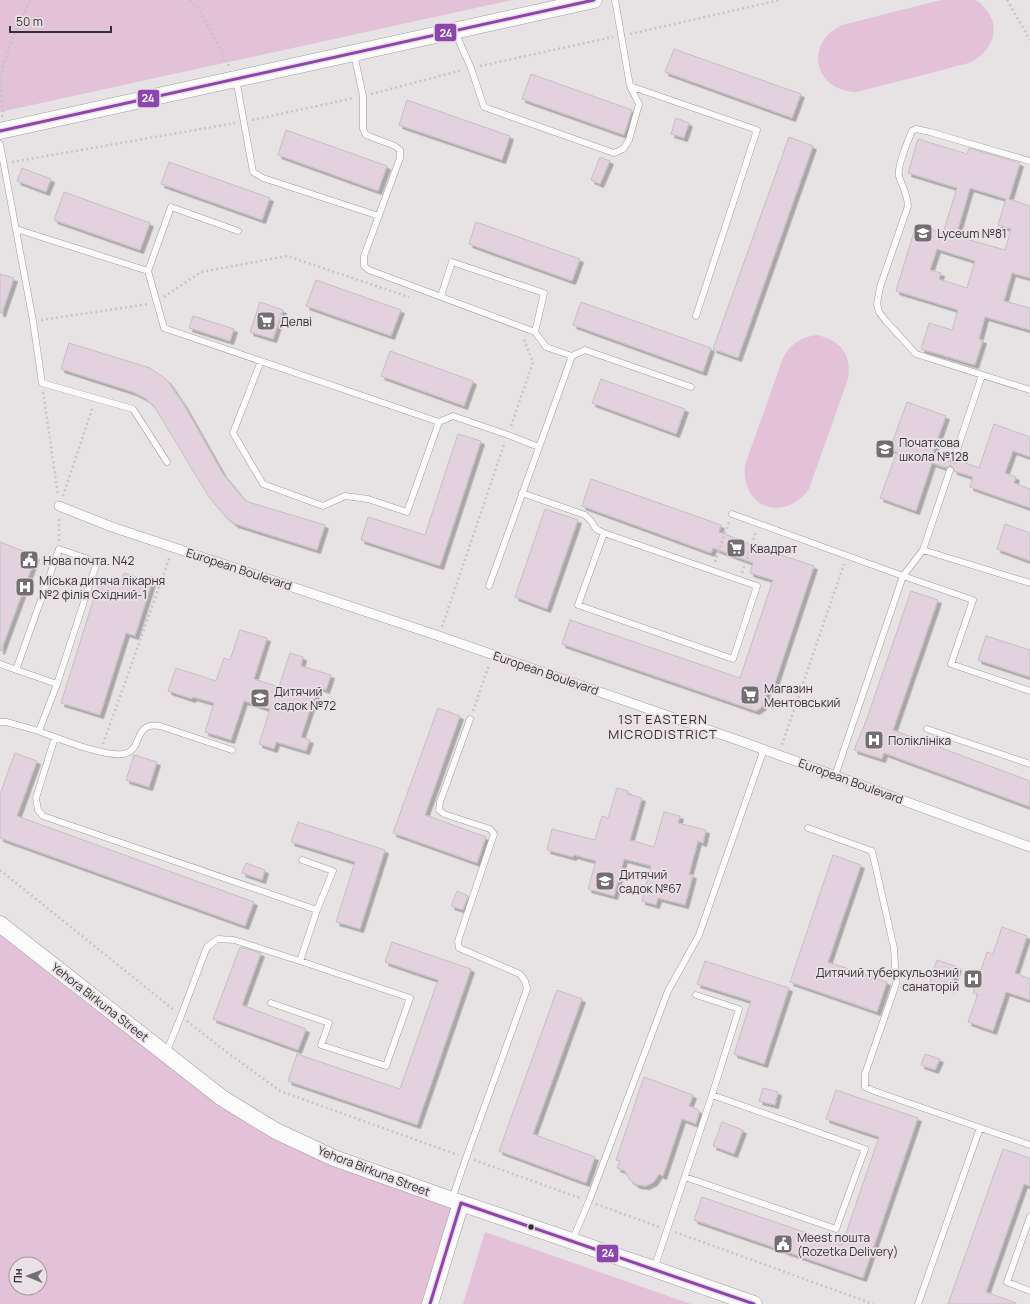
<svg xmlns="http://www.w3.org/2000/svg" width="1030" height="1304" font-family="Manrope,sans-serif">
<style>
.green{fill:#e3c1d8;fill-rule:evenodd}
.building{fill:#e3d2dd;stroke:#c3bfc1;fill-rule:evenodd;filter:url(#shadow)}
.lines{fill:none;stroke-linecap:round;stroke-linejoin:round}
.service-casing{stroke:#a09c9e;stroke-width:7}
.pedestrian-casing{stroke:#a09c9e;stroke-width:10}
.tertiary-casing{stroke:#a09c9e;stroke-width:17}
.path{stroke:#c6c4c5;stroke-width:2.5;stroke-dasharray:2 3;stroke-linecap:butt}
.service{stroke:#fbfbfb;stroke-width:6}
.pedestrian{stroke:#fbfbfb;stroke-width:9}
.tertiary{stroke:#fbfbfb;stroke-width:16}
.bus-1-casing{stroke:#e9e1e6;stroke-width:6}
.bus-1{stroke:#8e44ad;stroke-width:3}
.bus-dot{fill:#343133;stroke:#e9e1e6;stroke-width:1.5}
.labels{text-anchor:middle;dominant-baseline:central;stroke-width:3.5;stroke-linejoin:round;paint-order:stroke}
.poi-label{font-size:12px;fill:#343133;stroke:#e9e1e6;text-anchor:start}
.street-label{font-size:12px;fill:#343133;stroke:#e9e1e6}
.neighbourhood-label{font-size:13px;letter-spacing:1px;fill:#342e32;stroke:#e9e1e6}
.line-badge{stroke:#e9e1e6;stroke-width:1.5}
.badge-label{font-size:11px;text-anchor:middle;font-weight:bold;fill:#fff}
</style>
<defs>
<filter id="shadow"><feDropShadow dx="3.5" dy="3.5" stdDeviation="0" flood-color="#0004"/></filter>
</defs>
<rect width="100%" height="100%" fill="#e7e3e5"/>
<path class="green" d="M0 0H512L0 112Z
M941 0C949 0 969 0 975 0 980 2 984 7 987 11 1002 30 990 54 969 63L857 92C814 91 803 44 842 25Z
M817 335C841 340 852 355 848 379L809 489C784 524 740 507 745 465L783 358C791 343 801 337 817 335Z
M0 924 276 1131 461 1203 430 1304H0ZM16 1264H40V1288H16Z
M485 1232 691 1304H463Z"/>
<path class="building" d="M674 49 801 94 792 118 665 72Z
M531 74 632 110 624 135 522 99Z
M407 100 510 136 502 160 399 125Z
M676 118 689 123 684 138 671 134Z
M286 130 387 166 378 191 278 155Z
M789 137 813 146 738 358 713 349Z
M918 139 967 154 969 148 1020 163 1009 199 1030 206V278L1012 273 1004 301 1030 308V330L985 317 979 339 983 340 975 365 921 349 929 323 952 330 958 310 896 291 916 225 943 233 957 188 908 173ZM970 188 1006 199 998 225 1011 229 1005 250 956 236ZM937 249 975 261 967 288 939 279 941 273 930 270Z
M600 157 610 161 600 184 591 180Z
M169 162 270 198 262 220 161 184Z
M22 168 51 179 46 192 17 181Z
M64 192 150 223 140 250 54 220Z
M476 222 580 259 572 281 469 244Z
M0 274 14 278 2 313H0Z
M316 280 401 310 391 336 306 306Z
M260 302 283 310 273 339 250 332Z
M581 302 711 348 703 372 573 325Z
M193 316 234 329 230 341 189 328Z
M69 343 150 368 167 380 184 405 223 474 242 497 248 502 325 525 317 550 235 524 225 516 209 497 160 416 153 405 145 398 133 392 61 369Z
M390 351 473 381 464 406 381 376Z
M601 379 685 409 676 434 592 403Z
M907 402 946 416 933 452 950 457V462L953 463H957L958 460 979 468 994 424 1030 437V457L1013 451 1005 473 1016 477 1014 483 1030 489V508L970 487 973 477 954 471 952 466H949L946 468 932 463 916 511 880 498 897 452 890 449Z
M458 434 481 441 440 566 361 540 368 517 425 535Z
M591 479 721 525 719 532 748 543V544L814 566 773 689 768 688 762 707 756 711 562 644 570 620 740 678 773 580 750 573 753 563 713 548 711 553 582 506Z
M545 509 578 520 547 609 515 597Z
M1005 524 1030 533V561L997 549Z
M0 542 36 556 1 651 0 650Z
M124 573 152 582 135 636 126 633 100 715 61 703 100 579 120 585Z
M911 591 938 600 893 730 1030 781V807L884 753 882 759 854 750 866 721Z
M240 630 267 638 254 679 279 687 290 653 303 657 301 666 331 675 326 690 318 687 312 704 301 737 310 740 306 751 276 742 274 749 259 744 270 709 244 701 231 740 205 732 214 703 193 697 192 699 168 691 176 668 216 681 224 658 230 660Z
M986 636 1030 650V677L978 660Z
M438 708 460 716 425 815 486 837 477 863 393 833Z
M15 753 37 761 17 816 254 902 245 926 0 838V794Z
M134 755 157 762 149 787 126 780Z
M617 788 628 791 627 794 642 798 630 840 654 847 664 812 680 816 678 823 706 830 703 843 698 841 689 874 693 875 685 905 658 898 656 905 642 901 651 866 624 859 614 896 588 889 596 861 574 855 573 857 547 850 552 829 595 840 602 816 608 818Z
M298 822 385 850 360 929 336 922 355 862 291 842Z
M833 855 861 865 828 962 887 982 877 1012 790 982Z
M246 863 265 870 262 880 242 873Z
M457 891 468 896 463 910 451 906Z
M1002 927 1027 936 1015 973 1030 979V1000L1006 992 993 1031 968 1022 978 994 973 993 987 952 993 954Z
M392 942 471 969 417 1125 288 1081 297 1054 400 1089 438 980 385 962Z
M240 947 261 953 242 1005 306 1029 298 1050 213 1019Z
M937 960 958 967 950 989 930 982Z
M705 961 789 988 764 1064 734 1054 751 1001 697 984Z
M557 990 582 999 533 1134 595 1157 586 1183 499 1151Z
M925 1054 940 1059 935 1070 921 1065Z
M644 1077 693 1095 689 1106 697 1109 699 1112 696 1124 682 1119 663 1176 659 1174 654 1182 646 1186 637 1185 630 1180 625 1171 617 1168 620 1161 616 1160Z
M763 1088 778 1092 775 1105 759 1101Z
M836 1090 918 1118 863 1278 694 1220 702 1197 842 1245 879 1137 826 1119Z
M722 1122 743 1130 734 1154 713 1146Z
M1003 1149 1030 1158V1186L1024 1184 986 1292 1016 1303V1304H948Z"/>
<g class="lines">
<g class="service-casing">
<path id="service" d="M455 32 471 68 484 107 614 153 623 149 629 140 639 104 630 86 615 0
M354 54 363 96V129L366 135 395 146 400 150V158L364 256V266L369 270 535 332 546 347 572 356
M236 79 253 172 263 178 379 216
M630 86 757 130 696 316
M0 144 33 321 42 383 133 409 167 462
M1030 161 930 132 916 129 912 131C908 140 897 167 899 176 902 187 907 192 908 206L880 287 877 304 879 312 886 321 916 354 1030 390
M16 229 148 271 164 328 439 422 407 512 368 499 345 496 323 506 263 484 233 433 261 361
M148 271 171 207 238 231
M441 296 452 262 544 293 535 332
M439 422 453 416 508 435 539 447
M954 459 982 375
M950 470 923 550 1030 583
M522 493 585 515 591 521 596 529 604 533
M732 514 903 576 973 600 951 664 1030 691
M604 533 757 586 733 659 578 605Z
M489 586 572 356 585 350 691 387
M0 664 57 684 39 731
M16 670 59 549 97 562 57 684
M0 722H6C17 725 29 728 41 732 60 739 104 757 123 754 144 751 132 721 160 726L232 750
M927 729 1030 764
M55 737 36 798 38 810 43 816 317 910 333 871 302 860
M835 776 903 576 923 550
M808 828 872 851 894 948 896 984 865 1074V1087L874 1091 1030 1145
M300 961 317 910
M166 1053 181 1016 207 947 218 939 234 940 300 961 410 998 386 1066 321 1045 329 1023 271 1003
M685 1177 836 1229 865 1149 712 1095
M452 1199 466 1158 527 989 525 981 520 974 459 948 458 941 494 834 490 829 444 814 439 810 440 802 470 719
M1030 1217 1007 1282 1030 1291
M572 1241 589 1201 668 991 699 935 764 749
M654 1269 712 1095 739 1009 696 995
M918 1304 980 1128"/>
</g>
<g class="pedestrian-casing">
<path id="pedestrian" d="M59 506 112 527 439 636 746 743 1030 847"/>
</g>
<g class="tertiary-casing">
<path id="tertiary" d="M0 131 594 0
M0 924 222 1098 276 1131 334 1158 452 1200 654 1269 754 1304
M430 1304 461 1203"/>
</g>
<path class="path" d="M190 0 199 9 229 66
M1007 0 1030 40
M630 34 780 0
M480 66 613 37
M371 94 463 70
M2 117 3 112 0 79 5 60 19 21 31 0
M252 120 354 98
M12 162 235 123
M164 297 201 272 287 256 409 297
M41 320 149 304
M43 392 58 495
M511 426 533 362 523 337
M63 496 93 406
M59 541V516
M715 562 729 522
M742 573 756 532
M442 627 505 442
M473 711 489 665
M103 744 170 556
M782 745 844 564
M0 870 174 1010
M187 1021 224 1050 280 1091 458 1155
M474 1160 580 1198
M596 1204 659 1227
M675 1232 873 1304"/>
<use href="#service" class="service"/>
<use href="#pedestrian" class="pedestrian"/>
<use href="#tertiary" class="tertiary"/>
<g class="bus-1-casing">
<path id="bus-1" d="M0 131 594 0
M461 1203 754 1304
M430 1304 461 1203"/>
</g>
<use href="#bus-1" class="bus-1"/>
</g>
<defs>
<g id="school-square" transform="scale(1)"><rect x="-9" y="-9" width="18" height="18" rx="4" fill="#736f71" stroke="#e9e1e6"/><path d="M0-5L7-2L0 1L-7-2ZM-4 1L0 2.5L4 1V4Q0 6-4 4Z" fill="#fff"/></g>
<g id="supermarket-square" transform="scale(1)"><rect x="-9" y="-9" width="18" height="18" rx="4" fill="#736f71" stroke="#e9e1e6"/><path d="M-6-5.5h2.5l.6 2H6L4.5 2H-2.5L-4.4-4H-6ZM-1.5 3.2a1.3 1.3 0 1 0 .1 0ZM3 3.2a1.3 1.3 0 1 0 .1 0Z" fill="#fff"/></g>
<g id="civic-square" transform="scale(1)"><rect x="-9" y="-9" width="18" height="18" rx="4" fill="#736f71" stroke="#e9e1e6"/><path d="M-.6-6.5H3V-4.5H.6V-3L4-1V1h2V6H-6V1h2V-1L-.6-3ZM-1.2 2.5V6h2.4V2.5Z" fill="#fff"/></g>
<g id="hospital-square" transform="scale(1)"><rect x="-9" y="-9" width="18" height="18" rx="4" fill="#736f71" stroke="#e9e1e6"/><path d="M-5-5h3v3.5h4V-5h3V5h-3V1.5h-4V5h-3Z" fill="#fff"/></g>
</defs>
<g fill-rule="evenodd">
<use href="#school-square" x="923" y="233"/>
<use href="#supermarket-square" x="266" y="321"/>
<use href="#school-square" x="885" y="449"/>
<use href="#supermarket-square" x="736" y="548"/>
<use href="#civic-square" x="29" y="560"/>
<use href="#hospital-square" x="25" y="587"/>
<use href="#supermarket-square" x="750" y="695"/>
<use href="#school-square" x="260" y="698"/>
<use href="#hospital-square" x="874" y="740"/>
<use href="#school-square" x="605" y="881"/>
<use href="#hospital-square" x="973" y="979"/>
<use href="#civic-square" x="783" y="1244"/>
</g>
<circle class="bus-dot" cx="531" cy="1227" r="3.5"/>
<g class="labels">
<g class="poi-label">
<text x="937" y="233">Lyceum №81</text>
<text x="280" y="321">Делві</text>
<text x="899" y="442">Початкова<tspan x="899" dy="14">школа №128</tspan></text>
<text x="750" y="548">Квадрат</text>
<text x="43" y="560">Нова почта. N42</text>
<text x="39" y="580">Міська дитяча лікарня<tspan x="39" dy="14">№2 філія Східний-1</tspan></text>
<text x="764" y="688">Магазин<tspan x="764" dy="14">Ментовський</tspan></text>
<text x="274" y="691">Дитячий<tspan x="274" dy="14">садок №72</tspan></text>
<text x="888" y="740">Поліклініка</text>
<text x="619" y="874">Дитячий<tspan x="619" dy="14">садок №67</tspan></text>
<text x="959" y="972" text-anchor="end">Дитячий туберкульозний<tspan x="959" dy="14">санаторій</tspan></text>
<text x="797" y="1237">Meest пошта<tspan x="797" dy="14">(Rozetka Delivery)</tspan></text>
</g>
<g class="street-label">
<text transform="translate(239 569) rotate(18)">European Boulevard</text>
<text transform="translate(546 673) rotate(19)">European Boulevard</text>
<text transform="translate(851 781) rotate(20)">European Boulevard</text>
<text transform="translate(100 1002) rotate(38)">Yehora Birkuna Street</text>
<text transform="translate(374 1171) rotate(21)">Yehora Birkuna Street</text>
</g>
<g class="neighbourhood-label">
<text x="663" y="719">1ST EASTERN<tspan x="663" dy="15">MICRODISTRICT</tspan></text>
</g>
</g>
<g class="line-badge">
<rect x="434" y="23" width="23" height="19" rx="4" fill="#8e44ad"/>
<rect x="137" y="89" width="23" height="19" rx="4" fill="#8e44ad"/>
<rect x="596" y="1244" width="23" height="19" rx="4" fill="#8e44ad"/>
</g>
<g class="badge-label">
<text x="446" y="37">24</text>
<text x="148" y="102">24</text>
<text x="608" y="1257">24</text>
</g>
<g transform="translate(28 1276) rotate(271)"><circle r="19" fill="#e9e1e6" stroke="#a19b9e"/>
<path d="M0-3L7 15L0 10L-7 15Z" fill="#736f71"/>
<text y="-6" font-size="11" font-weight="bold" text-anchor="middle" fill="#343133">Пн</text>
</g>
<path d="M10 26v6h101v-6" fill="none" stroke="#343133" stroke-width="2"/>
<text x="16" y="26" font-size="12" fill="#343133" stroke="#e9e1e6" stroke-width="3" paint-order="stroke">50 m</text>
</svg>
